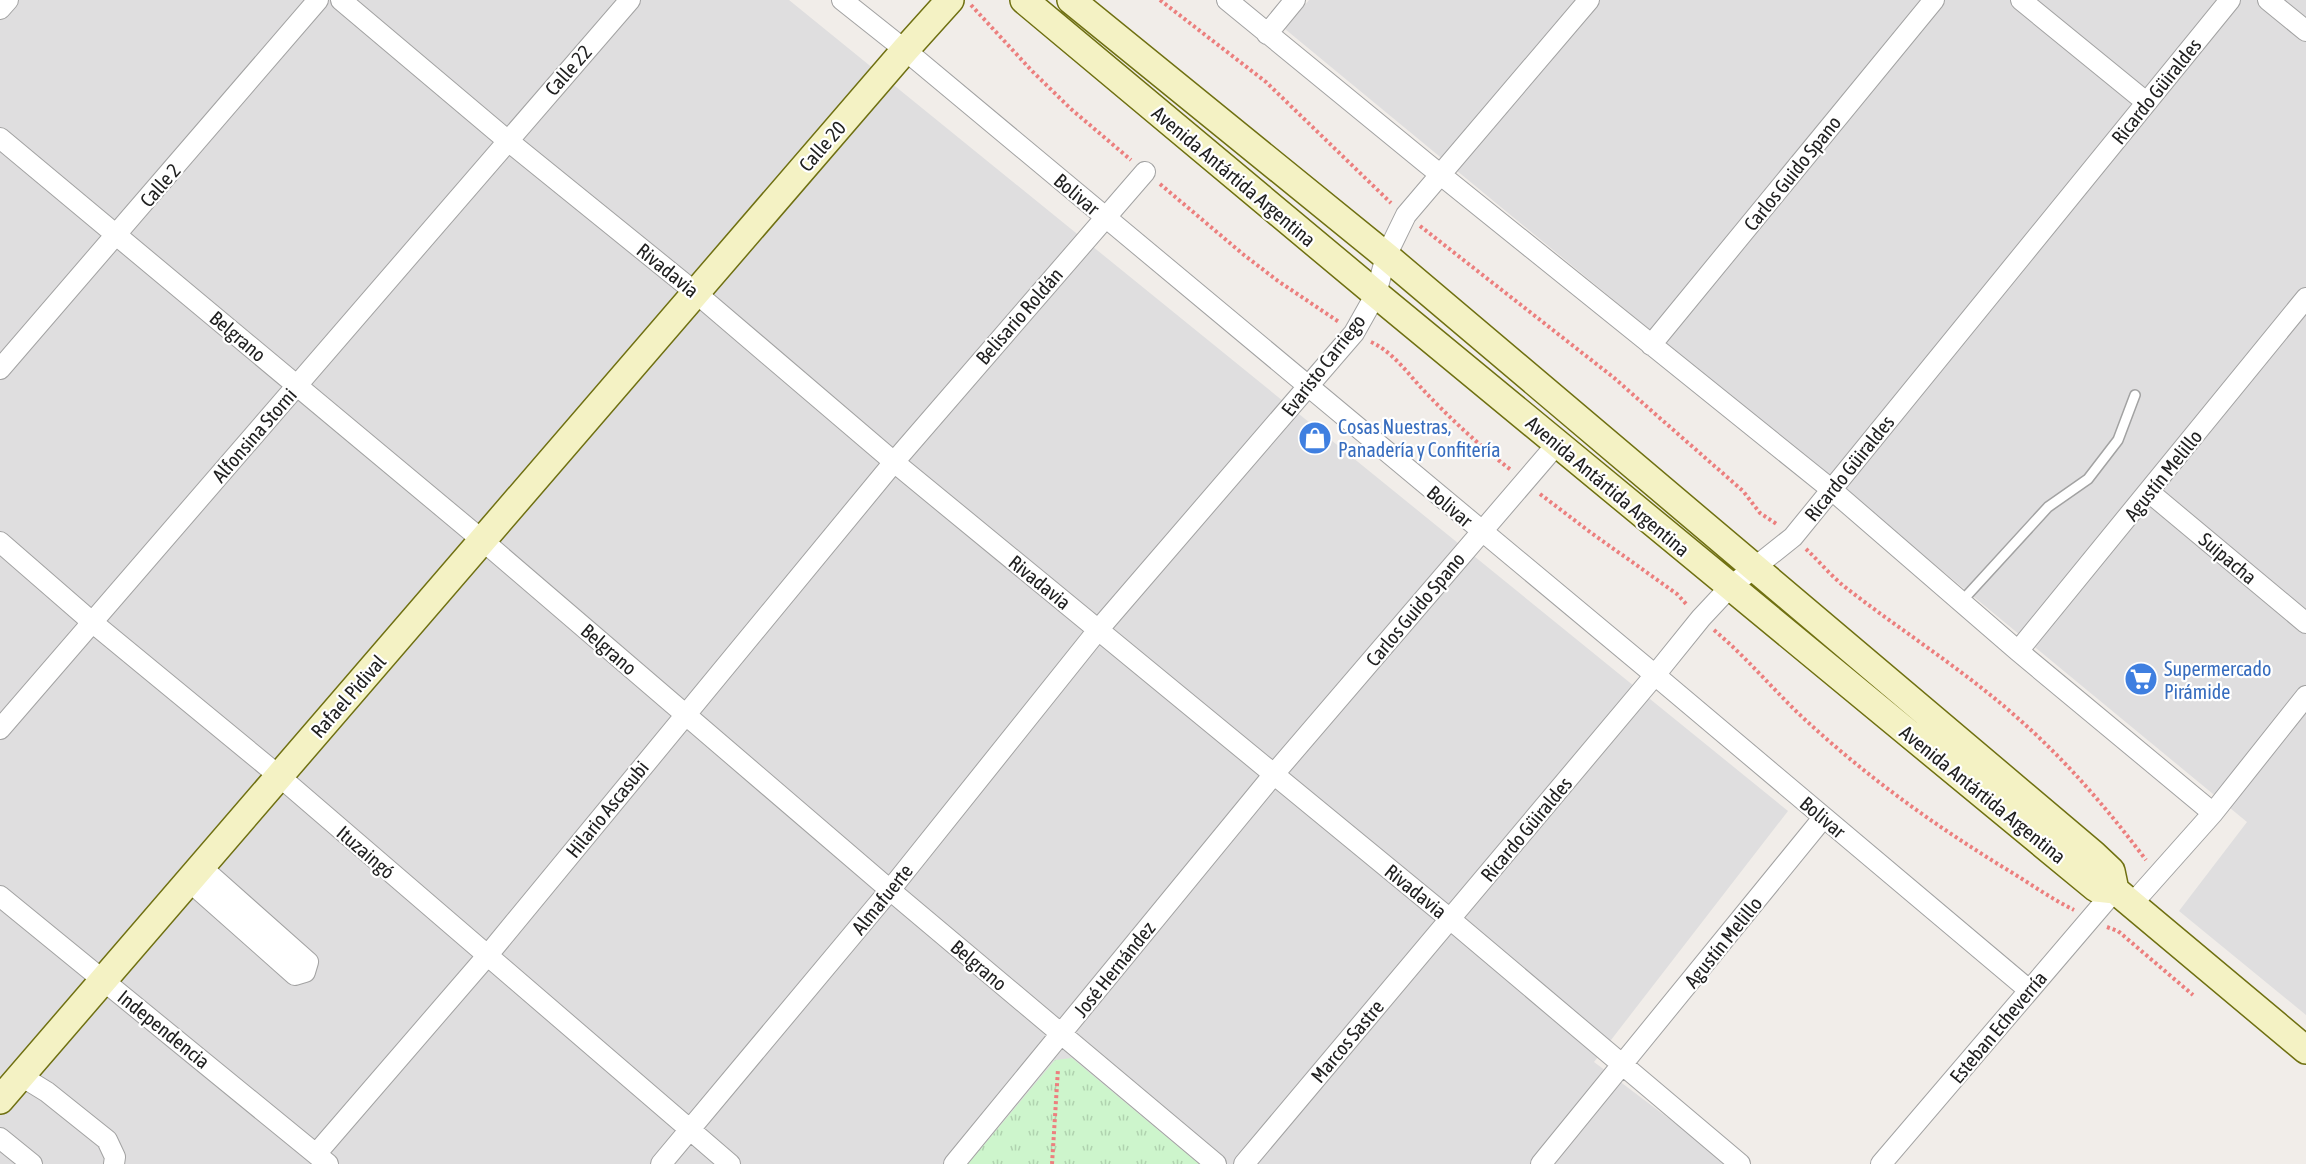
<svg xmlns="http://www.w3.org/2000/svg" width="2306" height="1164" font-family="'Asap Condensed',sans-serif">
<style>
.residential{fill:#dfdedf}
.park{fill:url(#park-tufts)}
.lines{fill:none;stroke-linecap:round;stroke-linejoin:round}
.lane-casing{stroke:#a2a2a2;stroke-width:12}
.street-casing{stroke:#a2a2a2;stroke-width:22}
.secondary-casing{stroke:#6f7011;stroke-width:30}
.path{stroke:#ec7f7e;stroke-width:4;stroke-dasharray:3 3;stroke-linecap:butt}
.lane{stroke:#fff;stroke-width:9}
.street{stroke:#fff;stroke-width:20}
.secondary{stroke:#f4f2c4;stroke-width:27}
.labels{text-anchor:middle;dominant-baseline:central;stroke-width:4.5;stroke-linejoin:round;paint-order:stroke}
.street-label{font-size:20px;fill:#212121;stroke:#fff}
.shop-label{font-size:20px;fill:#366cbe;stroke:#fff;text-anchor:start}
</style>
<defs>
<pattern id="park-tufts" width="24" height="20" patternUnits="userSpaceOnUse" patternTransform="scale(1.5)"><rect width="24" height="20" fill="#cdf5cc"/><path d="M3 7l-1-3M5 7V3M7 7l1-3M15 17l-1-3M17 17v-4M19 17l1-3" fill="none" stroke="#b0d2af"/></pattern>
</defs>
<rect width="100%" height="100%" fill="#f1ede9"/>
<path class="residential" d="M0 0H789L1788 811 1594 1062 1729 1164H0Z
M1309 0H2306V1015L2179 911 2247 822 1285 29Z"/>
<path class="park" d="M1072 1058 1199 1164H968L1055 1060Z"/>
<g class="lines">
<g class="lane-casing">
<path id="lane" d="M1961 602 2048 507 2088 479 2118 440 2135 395"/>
</g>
<g class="street-casing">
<path id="street" d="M341 0 507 140 696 293 894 462 1450 919 1740 1164
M842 0 905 50 1655 675 2029 990
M1227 0 1426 163 1832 490 2018 651 2213 813
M2021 0 2146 102
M2268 0 2306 31
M0 9 8 0
M1267 34 1295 0
M0 138 482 540 890 890 1216 1164
M1651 345 1934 0
M0 369 318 0
M2149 492 2306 623
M0 542 92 622 279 776 730 1164
M2018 651 2306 298
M0 729 630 0
M189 881 295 975 305 972 308 962 201 867
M0 896 328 1164
M2132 904 2213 813 2306 696
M21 1076 47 1092 107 1140 115 1157 114 1164
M0 1138 32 1164
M316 1154 487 956 894 462 1145 172
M661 1164 890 890 1098 630 1354 333 1376 294 1386 256 1406 215 1589 0
M954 1164 1274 774 1557 444
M1244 1164 1655 675 1701 618 1730 587 1793 537 2230 0
M1541 1164 1823 818
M1881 1164 2115 890"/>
</g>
<g class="secondary-casing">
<path id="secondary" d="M1024 0 1376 294 2096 888 2115 890 2306 1050
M1071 0 1386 256 2093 854 2111 871 2115 890
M0 1100 905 50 950 0"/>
</g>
<path class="path" d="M1160 0 1266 82 1391 203
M971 5 1032 71 1071 109 1131 160
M1160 184 1244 255 1278 281 1339 322
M1420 226 1613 377 1743 491 1760 513 1778 525
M1371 342C1395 353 1410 377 1428 395 1454 422 1481 447 1511 470
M1540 494 1590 532 1677 594 1687 605
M1806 549C1819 561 1831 576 1845 587 1900 630 1959 667 2012 713 2064 758 2105 806 2146 860
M1714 630C1745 656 1770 686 1799 714 1864 775 1935 826 2011 872 2032 885 2052 899 2074 910
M2107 927 2118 931 2193 995
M1052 1164 1058 1069"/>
<use href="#lane" class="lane"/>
<use href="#street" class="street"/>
<use href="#secondary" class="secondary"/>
</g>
<defs>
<g id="shop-disc" transform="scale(1.725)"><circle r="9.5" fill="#3f7fe0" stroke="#fff"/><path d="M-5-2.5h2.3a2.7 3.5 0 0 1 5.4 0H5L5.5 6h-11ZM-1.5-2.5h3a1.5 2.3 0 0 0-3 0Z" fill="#fff"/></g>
<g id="supermarket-disc" transform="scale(1.725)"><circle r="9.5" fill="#3f7fe0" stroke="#fff"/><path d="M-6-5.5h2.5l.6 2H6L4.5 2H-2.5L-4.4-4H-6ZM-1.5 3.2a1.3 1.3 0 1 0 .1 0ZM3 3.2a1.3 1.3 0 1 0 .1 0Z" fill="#fff"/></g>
</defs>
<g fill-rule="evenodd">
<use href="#shop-disc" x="1315" y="438"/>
<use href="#supermarket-disc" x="2141" y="679"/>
</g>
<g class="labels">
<g class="street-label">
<text transform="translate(568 70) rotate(-49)">Calle 22</text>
<text transform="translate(2156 91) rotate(-51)">Ricardo Güiraldes</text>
<text transform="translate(822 146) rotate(-49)">Calle 20</text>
<text transform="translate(1792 173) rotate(-51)">Carlos Guido Spano</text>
<text transform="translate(1234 176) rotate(40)">Avenida Antártida Argentina</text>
<text transform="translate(160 185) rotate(-49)">Calle 2</text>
<text transform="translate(1077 194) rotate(40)">Bolivar</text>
<text transform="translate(668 270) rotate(39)">Rivadavia</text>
<text transform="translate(1019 316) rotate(-49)">Belisario Roldán</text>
<text transform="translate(238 336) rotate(40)">Belgrano</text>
<text transform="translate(1323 365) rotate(-52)">Evaristo Carriego</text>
<text transform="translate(254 435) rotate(-49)">Alfonsina Storni</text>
<text transform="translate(1849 468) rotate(-51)">Ricardo Güiraldes</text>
<text transform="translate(2163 475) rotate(-51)">Agustín Melillo</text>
<text transform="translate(1608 486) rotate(40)">Avenida Antártida Argentina</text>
<text transform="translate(1450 506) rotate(40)">Bolivar</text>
<text transform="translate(2228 558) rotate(40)">Suipacha</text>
<text transform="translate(1040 582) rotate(39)">Rivadavia</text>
<text transform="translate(1415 609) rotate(-50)">Carlos Guido Spano</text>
<text transform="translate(609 649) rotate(41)">Belgrano</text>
<text transform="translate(348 696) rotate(-49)">Rafael Pidival</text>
<text transform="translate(1983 794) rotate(39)">Avenida Antártida Argentina</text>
<text transform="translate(607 809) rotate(-51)">Hilario Ascasubi</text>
<text transform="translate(1823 817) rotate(40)">Bolivar</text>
<text transform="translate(1526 829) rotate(-50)">Ricardo Güiraldes</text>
<text transform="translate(366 852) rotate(41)">Ituzaingó</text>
<text transform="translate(1416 891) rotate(39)">Rivadavia</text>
<text transform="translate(882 899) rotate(-51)">Almafuerte</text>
<text transform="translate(1723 942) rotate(-51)">Agustín Melillo</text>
<text transform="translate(979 965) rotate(40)">Belgrano</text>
<text transform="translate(1114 969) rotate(-51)">José Hernández</text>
<text transform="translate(1998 1027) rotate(-50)">Esteban Echeverría</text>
<text transform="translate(164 1029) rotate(39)">Independencia</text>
<text transform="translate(1347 1041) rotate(-50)">Marcos Sastre</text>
</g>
<g class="shop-label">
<text x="1338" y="426">Cosas Nuestras,<tspan x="1338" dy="23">Panadería y Confitería</tspan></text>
<text x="2164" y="668">Supermercado<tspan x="2164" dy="23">Pirámide</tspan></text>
</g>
</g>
</svg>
